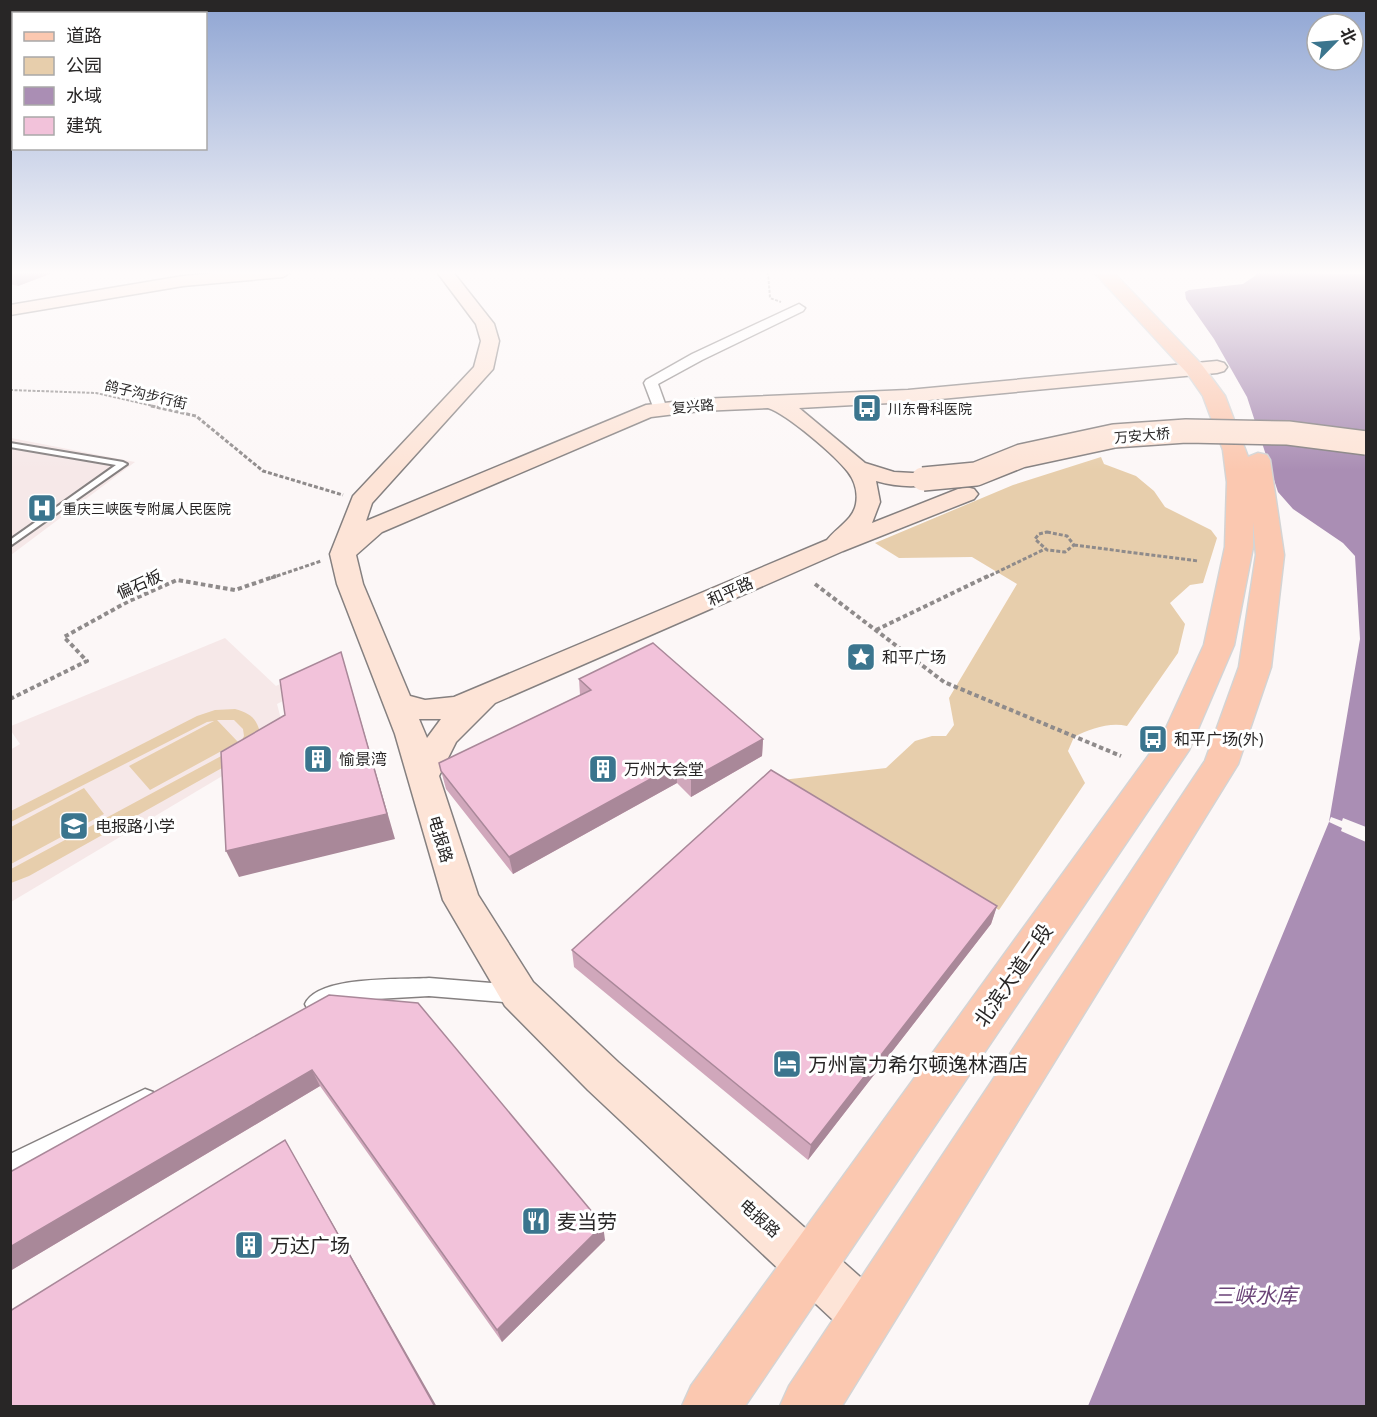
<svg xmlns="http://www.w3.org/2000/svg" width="1377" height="1417" font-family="'Open Sans','Noto Sans SC',sans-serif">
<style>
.built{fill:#f6e8e8}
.green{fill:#e7ceac}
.water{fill:#aa8eb4}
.pier{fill:#fcf7f7}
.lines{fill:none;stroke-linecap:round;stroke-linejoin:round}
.service-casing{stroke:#858080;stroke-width:4}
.pedestrian-casing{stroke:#858080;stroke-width:3}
.minor-casing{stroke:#858080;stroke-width:3}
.secondary-casing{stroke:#858080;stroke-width:3}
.primary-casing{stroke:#d4d4d4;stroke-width:3}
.path-far2{stroke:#8f8b8b;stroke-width:2;stroke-dasharray:3 1.5;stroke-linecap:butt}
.path-far1{stroke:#8f8b8b;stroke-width:3;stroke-dasharray:4 2;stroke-linecap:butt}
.path{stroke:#8f8b8b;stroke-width:4;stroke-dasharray:4.5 3;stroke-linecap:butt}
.service{fill:#fff;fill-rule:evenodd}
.pedestrian{fill:#fff;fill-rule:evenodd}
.minor{fill:#fff;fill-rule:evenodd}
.secondary{fill:#fde4d7;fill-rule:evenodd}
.primary{fill:#fbc8b0;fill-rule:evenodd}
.secondary-bridge-casing{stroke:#858080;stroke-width:26;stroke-linecap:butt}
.secondary-bridge{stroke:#fde4d7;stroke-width:23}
.wall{fill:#d0a7bb}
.shaded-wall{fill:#a98899}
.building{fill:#f2c2da;stroke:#a98899;stroke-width:1.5}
.labels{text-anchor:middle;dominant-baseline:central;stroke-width:6;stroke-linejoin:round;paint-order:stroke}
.far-street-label{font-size:14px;fill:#282626;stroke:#fff}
.far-poi-label{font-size:14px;fill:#282626;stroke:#fff;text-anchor:start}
.street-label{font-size:16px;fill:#282626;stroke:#fff}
.poi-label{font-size:16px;fill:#282626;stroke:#fff;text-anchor:start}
.near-street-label{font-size:20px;fill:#282626;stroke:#fff}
.near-poi-label{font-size:20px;fill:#282626;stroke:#fff;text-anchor:start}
.near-water-label{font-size:21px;font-style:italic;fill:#6b4478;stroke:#fff}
</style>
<rect width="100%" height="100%" fill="#fcf7f7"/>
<path class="built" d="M11 438 135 462 11 555Z
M225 638 276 686 334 658 344 670 277 704 286 738 11 902 10 750 20 744 11 731V726Z"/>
<path class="green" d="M1101 457 1104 464 1136 476 1154 491 1165 507 1211 530 1217 538 1203 583 1190 585 1170 603 1185 624 1178 653 1127 726C1109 722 1090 729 1074 737L1068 751 1085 783 999 910 782 780 886 768 915 741 932 736H946L954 725 949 698 1017 584 972 557 899 558 875 543 1013 485Z
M235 709C249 713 256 717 260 732L247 754 29 876 11 883V869L238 747 244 736 243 729 234 720H217L238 742 150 790 129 766 214 721 207 722 11 822V811L197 716 215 710Z
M84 788 104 814 11 864V827Z"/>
<path class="water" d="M1256 272 1366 274V1406H1088L1329 822 1360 639 1355 556 1343 543 1293 509 1278 492 1247 397 1214 339 1186 299 1185 292 1189 290 1243 284 1256 275Z"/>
<path class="pier" d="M1331 817 1342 821 1343 818 1366 827V842L1341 831 1342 828 1329 822Z"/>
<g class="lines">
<g class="service-casing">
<path id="service" d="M10 443 123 462 127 464 10 546V540L116 465 10 447Z"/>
</g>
<g class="pedestrian-casing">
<path id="pedestrian" d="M429 978 516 985 523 988 526 994 523 1000 516 1003 429 996 340 1001 315 1013 308 1010 305 1004C318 975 401 980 429 978Z
M145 1089 153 1092 156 1099 153 1106 10 1177V1154Z"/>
</g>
<g class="minor-casing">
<path id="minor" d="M799 304 805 308 803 311 702 360 658 384 667 409 660 413 655 412 644 383 646 380 692 354Z"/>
</g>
<g class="secondary-casing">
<path id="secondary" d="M228 272H291L283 277 183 286 10 315V305L183 276Z
M437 272H453L494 324 499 341 493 369 372 503 366 521 646 405 700 399 908 390 1217 361 1224 363 1227 367 1224 371 1217 373 908 402 799 408 865 463 894 472 931 474 934 479 931 484C913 488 894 486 876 481L880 502 872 523 958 489 966 487 974 489 978 494 974 499 843 551 495 703 456 742 439 776 478 895 533 982 618 1062 885 1299 892 1317 885 1335 867 1342 849 1335 588 1090 505 1006 443 900 395 734 337 584 330 554 353 496 474 367 481 341 476 324ZM768 408C787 414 836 456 848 472 855 481 858 493 856 504 853 520 837 527 827 540L454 697 425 700 410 696 363 584 356 555 382 532 651 417 700 411ZM419 719H441L427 738Z"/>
</g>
<g class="primary-casing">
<path id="primary" d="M1094 272H1113L1202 365 1225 396 1248 457 1258 453 1267 455 1270 460 1284 555 1271 667 1238 764 842 1406H780L789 1386 1205 761 1239 667 1256 555 1253 522V547L1234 645 1189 750 745 1406H682L691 1386 1162 737 1204 645 1225 547 1227 482 1223 450 1203 396 1187 373Z"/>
</g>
<path class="path-far2" d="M768 272 770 298 781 302
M10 390 96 393 158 407"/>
<path class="path-far1" d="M151 406 196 416 263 471 343 495
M1047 532 1067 536 1074 545 1065 552 1047 550 1035 539 1039 534Z
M1074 545 1198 561
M271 578 321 561
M985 578 1045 549"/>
<path class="path" d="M815 584 944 682 1121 756
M876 630 988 576
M10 699 87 661 64 637 129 601 177 580 235 590 276 576"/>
<use href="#service" class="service"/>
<use href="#pedestrian" class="pedestrian"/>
<use href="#minor" class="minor"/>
<use href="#secondary" class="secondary"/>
<use href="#primary" class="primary"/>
<g class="secondary-bridge-casing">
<path id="secondary-bridge" d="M923 479 976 474 1021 456 1114 436 1186 431 1288 433 1366 443"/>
</g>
<use href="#secondary-bridge" class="secondary-bridge"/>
</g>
<path class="wall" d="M10 272H55L18 286 10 284Z
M579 679 763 739 762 756 691 797 677 783 513 874 446 789 439 763 580 695Z
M997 906 991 924 808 1160 574 967 572 950Z
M329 995 605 1240 502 1342 320 1086 10 1271Z"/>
<path class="shaded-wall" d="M19 272H55L18 286 13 274Z
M341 652 395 839 239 877 226 851Z
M763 739 762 756 691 797V779Z
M676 765 677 783 513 874 509 857Z
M997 906 991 924 808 1160 811 1145Z
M312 1070 320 1086 10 1271V1247Z
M285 1140 294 1156 437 1407H435Z
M603 1225 605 1240 502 1342 497 1330Z"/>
<path class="building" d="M653 643 763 739 691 779 676 765 509 857 441 771 439 763 591 690 579 679Z
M341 652 387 814 226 851 221 752 285 715 280 680Z
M771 770 997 906 811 1145 572 950Z
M329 995 418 1003 603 1225 497 1330 312 1070 10 1247V1172Z
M285 1140 435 1407H10V1311Z"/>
<linearGradient id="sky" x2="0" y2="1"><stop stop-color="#8fa5d3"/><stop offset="0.58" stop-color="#fefbfb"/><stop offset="1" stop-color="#fefbfb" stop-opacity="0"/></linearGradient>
<rect width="1377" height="470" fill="url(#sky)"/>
<defs>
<g id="bus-square" transform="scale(1.5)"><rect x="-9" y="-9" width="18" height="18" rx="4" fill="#3b758e" stroke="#fff"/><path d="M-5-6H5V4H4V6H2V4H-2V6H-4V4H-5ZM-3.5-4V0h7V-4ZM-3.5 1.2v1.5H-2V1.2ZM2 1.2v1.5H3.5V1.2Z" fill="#fff"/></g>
<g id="hospital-square" transform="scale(1.5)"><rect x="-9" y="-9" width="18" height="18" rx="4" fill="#3b758e" stroke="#fff"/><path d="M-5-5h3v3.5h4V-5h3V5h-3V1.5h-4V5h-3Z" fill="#fff"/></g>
<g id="sight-square" transform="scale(1.5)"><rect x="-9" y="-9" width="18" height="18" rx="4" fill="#3b758e" stroke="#fff"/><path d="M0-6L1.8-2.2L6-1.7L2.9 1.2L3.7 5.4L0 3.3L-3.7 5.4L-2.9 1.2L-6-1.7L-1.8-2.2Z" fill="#fff"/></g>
<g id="building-square" transform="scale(1.5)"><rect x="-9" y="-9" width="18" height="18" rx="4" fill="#3b758e" stroke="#fff"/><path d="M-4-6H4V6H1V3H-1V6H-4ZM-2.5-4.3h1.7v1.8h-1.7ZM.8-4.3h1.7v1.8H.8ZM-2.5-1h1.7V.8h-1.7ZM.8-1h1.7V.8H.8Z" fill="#fff"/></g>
<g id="school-square" transform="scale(1.5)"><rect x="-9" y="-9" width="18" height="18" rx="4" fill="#3b758e" stroke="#fff"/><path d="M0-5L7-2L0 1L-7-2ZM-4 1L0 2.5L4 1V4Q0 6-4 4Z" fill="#fff"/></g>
<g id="hotel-square" transform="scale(1.5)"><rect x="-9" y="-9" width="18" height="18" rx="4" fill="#3b758e" stroke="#fff"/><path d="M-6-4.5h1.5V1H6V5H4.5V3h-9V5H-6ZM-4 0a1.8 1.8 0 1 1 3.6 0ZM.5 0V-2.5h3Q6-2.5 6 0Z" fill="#fff"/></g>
<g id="restaurant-square" transform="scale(1.5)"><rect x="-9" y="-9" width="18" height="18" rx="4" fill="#3b758e" stroke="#fff"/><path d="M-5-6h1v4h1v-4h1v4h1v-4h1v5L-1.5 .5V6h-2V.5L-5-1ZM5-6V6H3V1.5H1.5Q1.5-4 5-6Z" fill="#fff"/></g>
</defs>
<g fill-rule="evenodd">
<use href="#bus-square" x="867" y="408"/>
<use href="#hospital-square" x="42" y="508"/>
<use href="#sight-square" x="861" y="657"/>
<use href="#bus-square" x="1153" y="739"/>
<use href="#building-square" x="318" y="759"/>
<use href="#building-square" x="603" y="769"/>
<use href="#school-square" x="74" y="826"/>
<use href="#hotel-square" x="787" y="1064"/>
<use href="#restaurant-square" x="536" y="1221"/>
<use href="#building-square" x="249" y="1245"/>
</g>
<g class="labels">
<g class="far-street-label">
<text transform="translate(146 394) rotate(13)">鸽子沟步行街</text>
<text transform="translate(693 406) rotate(-5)">复兴路</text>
<text transform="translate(1142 435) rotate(-5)">万安大桥</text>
</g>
<g class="far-poi-label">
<text x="888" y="408">川东骨科医院</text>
<text x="63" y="508">重庆三峡医专附属人民医院</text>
</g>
<g class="street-label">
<text transform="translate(139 584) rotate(-24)">偏石板</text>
<text transform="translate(730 591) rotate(-24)">和平路</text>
<text transform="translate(441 839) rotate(73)">电报路</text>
<text transform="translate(760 1218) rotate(42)">电报路</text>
</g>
<g class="poi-label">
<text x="882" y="657">和平广场</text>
<text x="1174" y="739">和平广场(外)</text>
<text x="339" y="759">愉景湾</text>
<text x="624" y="769">万州大会堂</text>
<text x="95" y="826">电报路小学</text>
</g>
<g class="near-street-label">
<text transform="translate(1013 975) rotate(-55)">北滨大道二段</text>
</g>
<g class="near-poi-label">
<text x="808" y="1064">万州富力希尔顿逸林酒店</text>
<text x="557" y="1221">麦当劳</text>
<text x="270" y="1245">万达广场</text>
</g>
<g class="near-water-label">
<text x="1255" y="1295">三峡水库</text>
</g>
</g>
<rect width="1377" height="1417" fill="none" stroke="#282626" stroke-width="24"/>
<rect x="12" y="12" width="195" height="138" fill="#ffffff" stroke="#a9a8a8" stroke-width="1.5"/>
<rect x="24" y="32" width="30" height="9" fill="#fbc8b0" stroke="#a9a8a8" stroke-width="1.5"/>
<text x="66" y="42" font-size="18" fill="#282626">道路</text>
<rect x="24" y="57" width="30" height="18" fill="#e7ceac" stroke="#a9a8a8" stroke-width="1.5"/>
<text x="66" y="72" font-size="18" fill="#282626">公园</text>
<rect x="24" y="87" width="30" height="18" fill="#aa8eb4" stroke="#a9a8a8" stroke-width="1.5"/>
<text x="66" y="102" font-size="18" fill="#282626">水域</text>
<rect x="24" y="117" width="30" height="18" fill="#f2c2da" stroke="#a9a8a8" stroke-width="1.5"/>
<text x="66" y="132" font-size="18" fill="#282626">建筑</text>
<g transform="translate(1335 42) rotate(65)"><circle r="28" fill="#ffffff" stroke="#a9a8a8" stroke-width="1.5"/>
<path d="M0-4.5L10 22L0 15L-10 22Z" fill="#3b758e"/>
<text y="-9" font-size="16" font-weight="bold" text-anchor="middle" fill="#282626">北</text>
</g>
</svg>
